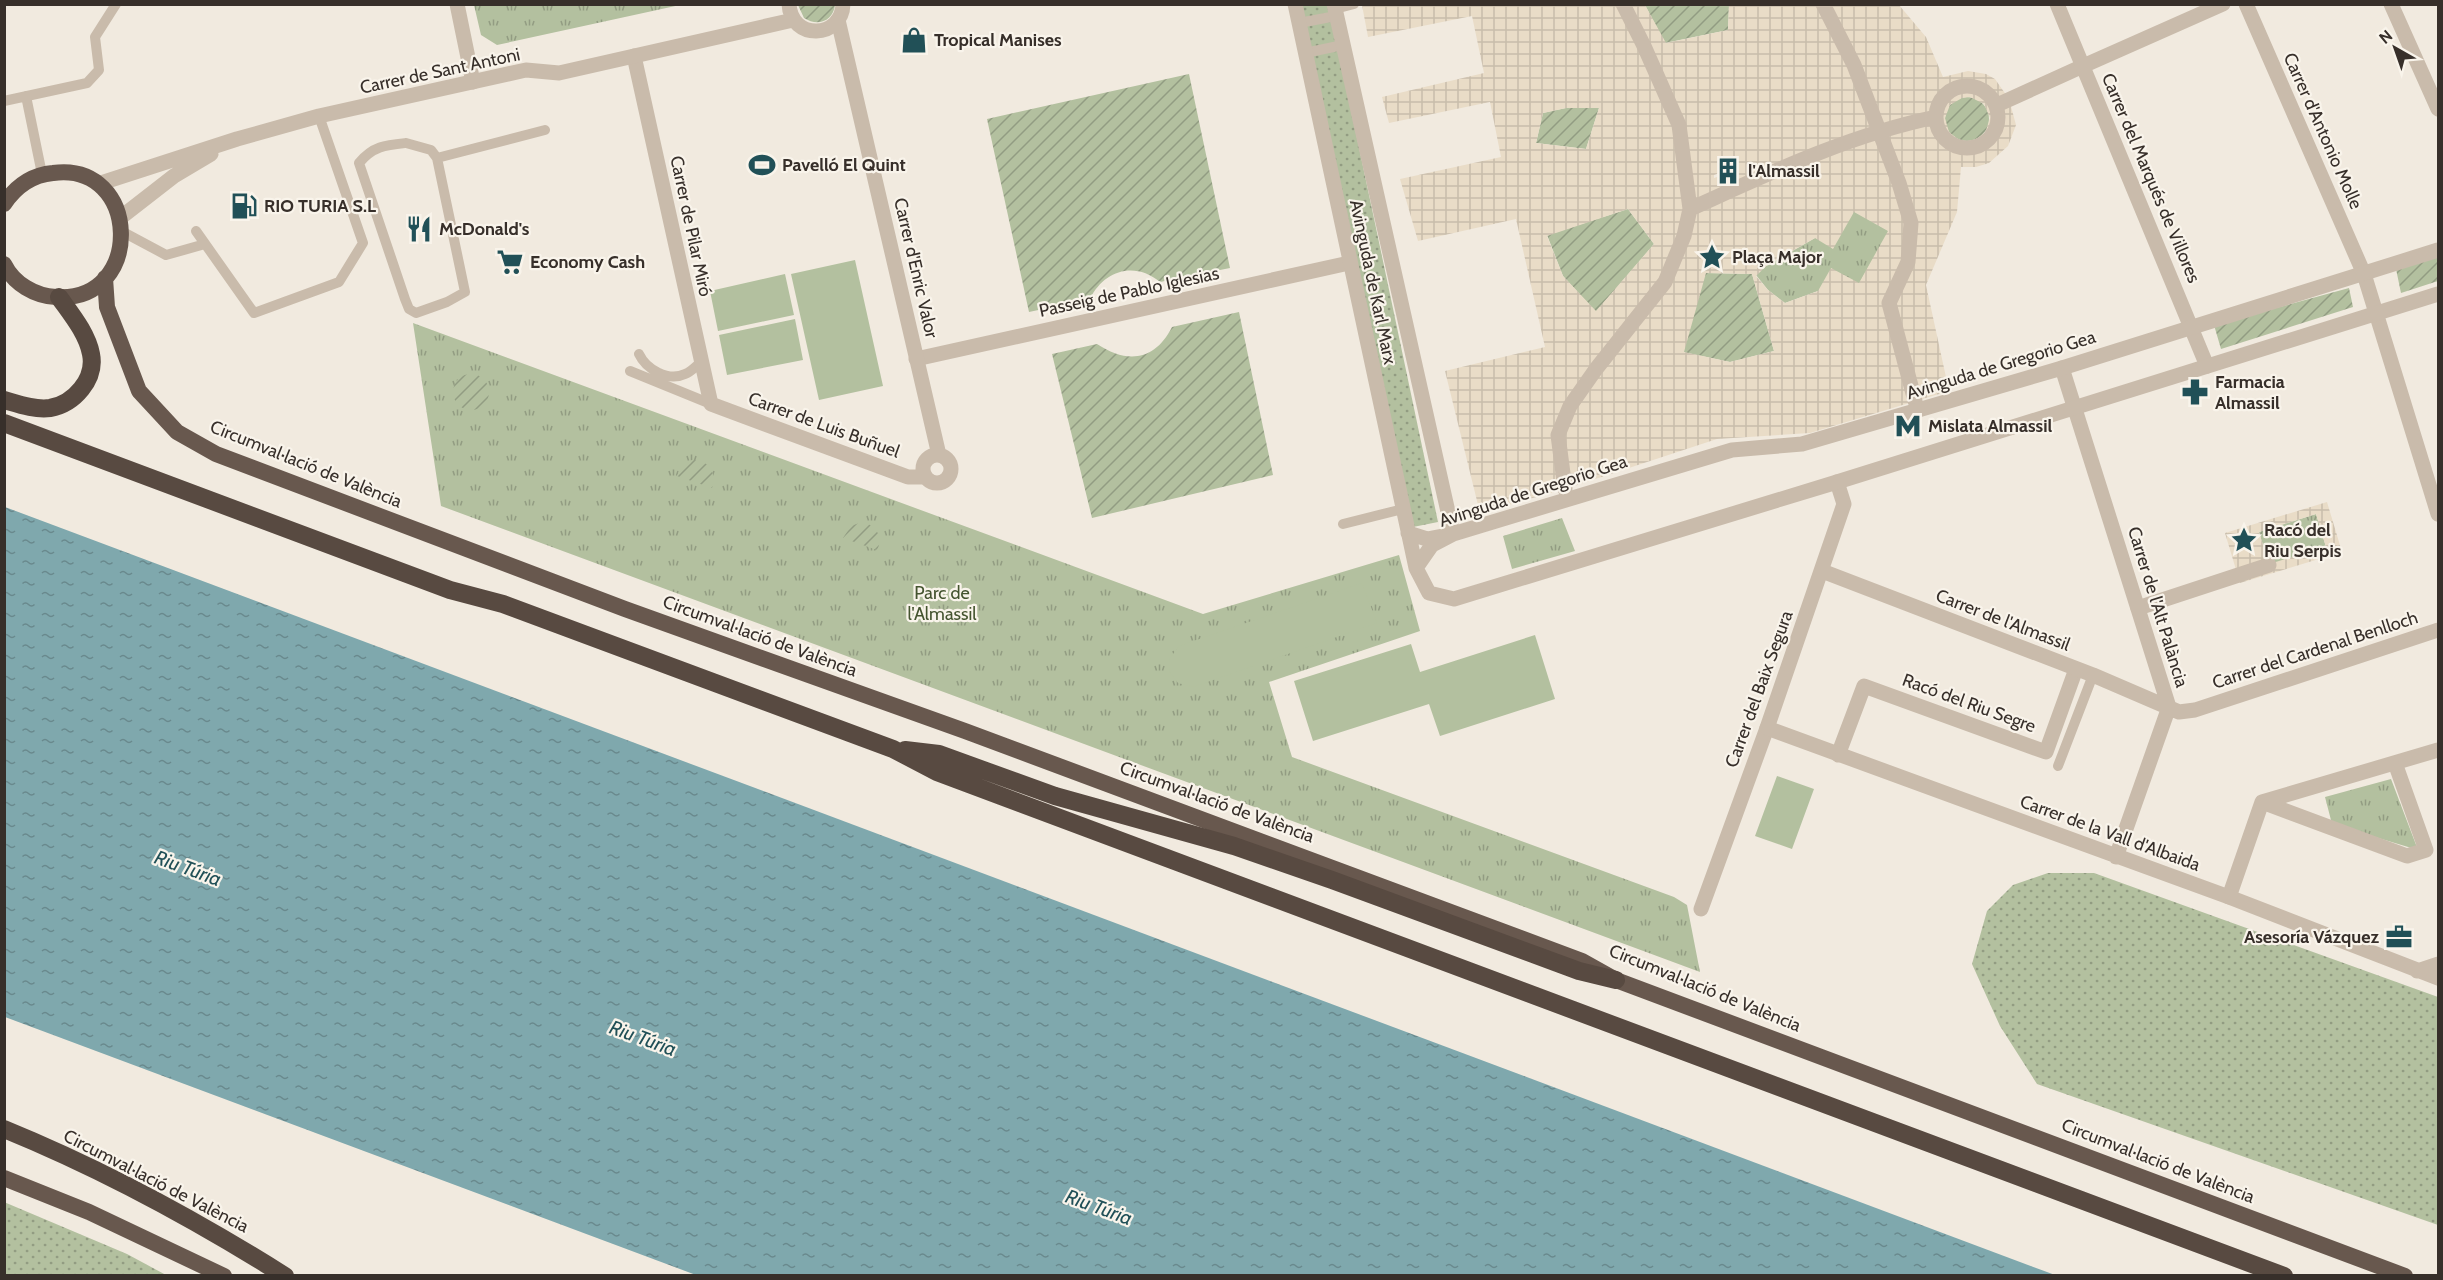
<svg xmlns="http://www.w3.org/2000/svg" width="2443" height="1280" font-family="Cabin,sans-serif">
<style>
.grass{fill:url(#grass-dots)}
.park{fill:url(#park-tufts)}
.garden{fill:url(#garden-furrows)}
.pitch{fill:#b3c09f}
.plaza{fill:url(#plaza-grid);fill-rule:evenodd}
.water{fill:url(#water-ripples)}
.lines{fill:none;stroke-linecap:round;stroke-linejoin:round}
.service{stroke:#c9bbab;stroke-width:10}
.pedestrian{stroke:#c9bbab;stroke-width:15}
.minor{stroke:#c9bbab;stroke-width:15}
.tertiary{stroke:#c9bbab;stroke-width:15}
.trunk{stroke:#68584e;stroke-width:16}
.motorway{stroke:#584a41;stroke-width:18}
.labels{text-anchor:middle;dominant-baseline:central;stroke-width:4.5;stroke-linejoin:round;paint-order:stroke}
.poi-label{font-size:18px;font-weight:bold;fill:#372f2a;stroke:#f9f4eb;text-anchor:start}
.street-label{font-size:18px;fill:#372f2a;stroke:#f9f4eb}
.park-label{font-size:18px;fill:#44542f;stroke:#f9f4eb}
.water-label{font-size:20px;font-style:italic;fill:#215057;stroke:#f9f4eb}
</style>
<defs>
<pattern id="grass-dots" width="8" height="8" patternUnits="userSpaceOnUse" patternTransform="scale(1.5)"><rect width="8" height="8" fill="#b3c09f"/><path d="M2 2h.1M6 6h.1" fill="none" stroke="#929c82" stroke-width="1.8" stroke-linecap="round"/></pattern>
<pattern id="park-tufts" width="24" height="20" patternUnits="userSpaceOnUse" patternTransform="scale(1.5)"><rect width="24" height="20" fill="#b3c09f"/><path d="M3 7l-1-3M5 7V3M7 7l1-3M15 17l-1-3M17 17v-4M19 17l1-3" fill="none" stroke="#929c82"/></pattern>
<pattern id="garden-furrows" width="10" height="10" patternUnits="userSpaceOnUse" patternTransform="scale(1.5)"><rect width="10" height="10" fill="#b3c09f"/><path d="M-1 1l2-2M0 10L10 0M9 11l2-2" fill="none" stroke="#929c82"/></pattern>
<pattern id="plaza-grid" width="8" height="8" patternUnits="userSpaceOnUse" patternTransform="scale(1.5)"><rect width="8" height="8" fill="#e9dcc7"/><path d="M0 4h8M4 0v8" fill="none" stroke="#c8bdab"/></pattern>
<pattern id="water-ripples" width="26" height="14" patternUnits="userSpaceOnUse" patternTransform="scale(1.5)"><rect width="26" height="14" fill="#7fa8ad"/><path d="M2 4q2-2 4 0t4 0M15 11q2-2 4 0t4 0" fill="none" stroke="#69898d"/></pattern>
</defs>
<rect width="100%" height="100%" fill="#f1eadf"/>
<path class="grass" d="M1302 5H1329L1438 522 1413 527Z
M2048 873H2094L2438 997V1225L2037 1084 2000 1026 1972 964 1987 911 2013 885Z
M4 1202 127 1254 166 1275H5Z"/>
<path class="park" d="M474 5V4L680 5 497 45 481 35Z
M1854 211 1889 231 1859 284 1818 291 1785 303 1768 290 1756 275 1766 266 1815 238Z
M413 323 1203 614 1399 555 1420 631 1269 682 1292 757 1674 897 1687 905 1700 972 441 506Z
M2316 514 2326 547 2269 565 2259 532Z
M1562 518 1575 551 1512 569 1503 536Z
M2391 779 2418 850 2332 824 2325 797Z"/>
<path class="garden" d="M798 5H835C833 21 818 27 804 18Z
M1645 5H1729L1728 30 1665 43Z
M1189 74 1230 268 1160 282C1135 261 1104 270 1090 299L1029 312 987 119Z
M1945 119a22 22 0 1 1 44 0a22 22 0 1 1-44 0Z
M1566 108H1599L1586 149 1536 143 1543 113Z
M1628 209 1654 244 1596 312 1563 276 1547 235Z
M2438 256V281L2401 293 2396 269Z
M1705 273 1752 274 1774 351 1730 362 1683 352Z
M2349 288 2353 307 2221 349 2214 325Z
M1239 312 1273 475 1092 518 1052 354 1097 344C1127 364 1155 361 1172 327Z
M453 392a18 18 0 1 1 36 0a18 18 0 1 1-36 0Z
M692 460C709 460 717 472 712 488L677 476 681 466Z
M862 522C876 525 884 537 877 550L843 538 851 526Z"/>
<path class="pitch" d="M855 260 883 386 819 400 791 274Z
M785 274 794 315 718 331 710 291Z
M795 319 803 360 727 375 719 335Z
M1362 583 1377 623 1193 687 1178 683 1169 671 1170 658 1179 646Z
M1535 635 1555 699 1440 736 1429 704 1313 741 1294 681 1411 644 1420 672Z
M1777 776 1814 789 1792 849 1755 836Z"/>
<path class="plaza" d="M1362 5H1645L1666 43 1728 30 1729 5H1899L1926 37 1943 77 1968 71 1986 74 1995 79 2009 99 2016 125 2008 146 1989 163 1976 167H1961L1957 212 1926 285 1949 391 1810 433 1717 439 1565 489 1480 513 1445 371 1545 347 1516 219 1418 241 1400 179 1501 157 1490 102 1389 123 1382 97 1484 73 1472 16 1368 37ZM1970 97 1984 104 1990 118 1985 133 1973 141 1966 142 1959 140 1949 132 1945 118 1950 105 1962 98ZM1566 108H1599L1586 149 1536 143 1543 113ZM1723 163H1728V169L1736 171 1731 174 1730 179H1721L1720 176 1714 178V175L1720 173ZM1628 209 1654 244 1596 311 1563 276 1547 236ZM1854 212 1888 231 1859 283 1831 268 1818 291 1785 303 1768 290 1756 276 1766 266 1815 238 1833 249ZM1706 273 1752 274 1774 351 1730 362 1684 352Z
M2327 502 2342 552 2240 583 2225 533ZM2316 514 2326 547 2269 564 2259 532Z"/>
<path class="water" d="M5 507 2055 1275H696L5 1017Z"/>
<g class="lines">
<path class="service" d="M1335 9 1354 4
M1299 23 1336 16
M1305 53 1343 45
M26 96 42 174
M4 101 87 83 99 70 95 37 116 4
M406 143 431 150 437 158 465 292 447 302 416 313 409 309 405 299 359 163C373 146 386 145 406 143Z
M437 158 545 130
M196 231 254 313 339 282 363 243 319 116
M123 232 166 255 205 244
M639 354C646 369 668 382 685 374 691 372 696 366 701 362
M630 371 711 404
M1343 524 1403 509
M2058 766 2093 675"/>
<path class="pedestrian" d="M1823 4 1854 65 1899 183 1911 223 1908 262 1889 303 1915 401
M1936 117a31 31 0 1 1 62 0a31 31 0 1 1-62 0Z
M1997 105 2083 66
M1690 209C1770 173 1849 135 1936 117
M916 359 1349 263
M1565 489 1558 435 1570 406 1596 369 1665 282 1684 236 1690 209 1679 125 1644 46 1623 4
M2138 608 2269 565
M1838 755 1864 686 2046 752 2076 669
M2262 802 2407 856 2426 850 2395 763
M2262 802 2438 750
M2229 897 2262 802
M1701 909 1767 728"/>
<path class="minor" d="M457 4 473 82
M2057 4 2207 366
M2246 4 2364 274 2438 514
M2391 4 2438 109
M838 20 939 455
M634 56 711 404 908 477H925
M2083 66 2223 4
M2062 368 2169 707 2116 857
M923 469a14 14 0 1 1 28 0a14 14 0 1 1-28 0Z
M1837 482 1844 504 1767 728 2229 897 2438 978
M1822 571 2093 675 2179 712 2195 710 2438 630
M2417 971 2438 964"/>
<path class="tertiary" d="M789 4C791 41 842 39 843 4
M1295 4 1416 568 1429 593 1454 599 1837 482 2438 294
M1334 4 1453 534 1427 539 1408 533
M98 184 237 139 319 116 526 70 559 73 793 20
M120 218 174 176 211 154
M1416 568 1432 545 1453 534 1732 450 1802 444 2062 368 2438 250"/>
<path class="trunk" d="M4 204C16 186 31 175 53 173 141 161 145 303 56 297 35 296 14 284 4 264
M105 278 107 307 139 391 177 432 216 454 625 609 965 731 1582 961 1616 980 2405 1276
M4 1178 89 1212 224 1276"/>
<path class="motorway" d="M4 400C18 404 35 410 50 408 74 404 96 379 91 354 87 333 71 314 59 297
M4 423 450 590 503 604 893 749 937 772 2284 1276
M905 750 939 754 1055 796 1234 846 1332 880 1579 971 1616 980
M4 1129C102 1169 196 1220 285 1276"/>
</g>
<defs>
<g id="shop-bare" transform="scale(2.07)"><path d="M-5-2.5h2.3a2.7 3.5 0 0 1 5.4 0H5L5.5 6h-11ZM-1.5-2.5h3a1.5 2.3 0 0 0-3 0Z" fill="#215057" stroke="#f9f4eb" stroke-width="2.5" paint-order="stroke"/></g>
<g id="stadium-bare" transform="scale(2.07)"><path d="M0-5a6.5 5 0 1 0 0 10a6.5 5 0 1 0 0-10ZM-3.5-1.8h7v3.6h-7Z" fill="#215057" stroke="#f9f4eb" stroke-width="2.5" paint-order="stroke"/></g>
<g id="building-bare" transform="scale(2.07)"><path d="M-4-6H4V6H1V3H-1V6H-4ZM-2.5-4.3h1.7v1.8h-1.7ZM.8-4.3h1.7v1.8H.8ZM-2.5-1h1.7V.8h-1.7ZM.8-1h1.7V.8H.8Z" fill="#215057" stroke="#f9f4eb" stroke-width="2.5" paint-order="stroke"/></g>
<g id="fuel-bare" transform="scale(2.07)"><path d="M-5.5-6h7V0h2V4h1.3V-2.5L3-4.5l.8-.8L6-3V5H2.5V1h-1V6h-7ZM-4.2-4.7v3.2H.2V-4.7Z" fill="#215057" stroke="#f9f4eb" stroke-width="2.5" paint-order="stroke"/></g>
<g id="restaurant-bare" transform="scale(2.07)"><path d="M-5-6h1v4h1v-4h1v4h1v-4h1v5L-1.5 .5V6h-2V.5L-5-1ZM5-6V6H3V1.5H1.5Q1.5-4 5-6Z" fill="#215057" stroke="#f9f4eb" stroke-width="2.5" paint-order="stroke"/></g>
<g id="sight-bare" transform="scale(2.07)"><path d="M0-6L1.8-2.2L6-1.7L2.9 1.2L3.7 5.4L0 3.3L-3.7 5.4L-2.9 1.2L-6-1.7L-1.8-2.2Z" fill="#215057" stroke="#f9f4eb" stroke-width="2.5" paint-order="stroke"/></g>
<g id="supermarket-bare" transform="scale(2.07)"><path d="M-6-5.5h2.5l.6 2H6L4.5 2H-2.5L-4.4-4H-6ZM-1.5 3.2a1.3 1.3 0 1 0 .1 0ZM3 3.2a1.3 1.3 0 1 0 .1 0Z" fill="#215057" stroke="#f9f4eb" stroke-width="2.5" paint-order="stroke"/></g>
<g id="pharmacy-bare" transform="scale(2.07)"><path d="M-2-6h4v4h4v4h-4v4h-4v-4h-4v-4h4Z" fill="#215057" stroke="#f9f4eb" stroke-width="2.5" paint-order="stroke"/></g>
<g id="metro-bare" transform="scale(2.07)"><path d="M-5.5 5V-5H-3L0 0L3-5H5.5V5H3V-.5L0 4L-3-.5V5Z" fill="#215057" stroke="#f9f4eb" stroke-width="2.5" paint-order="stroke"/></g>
<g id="office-bare" transform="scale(2.07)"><path d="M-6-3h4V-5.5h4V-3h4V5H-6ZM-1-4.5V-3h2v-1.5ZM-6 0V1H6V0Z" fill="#215057" stroke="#f9f4eb" stroke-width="2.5" paint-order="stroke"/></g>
</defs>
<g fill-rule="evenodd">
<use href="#shop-bare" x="914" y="40"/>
<use href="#stadium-bare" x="762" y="165"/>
<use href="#building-bare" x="1728" y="171"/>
<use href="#fuel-bare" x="244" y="206"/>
<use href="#restaurant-bare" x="419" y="229"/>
<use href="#sight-bare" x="1712" y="257"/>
<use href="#supermarket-bare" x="510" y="262"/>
<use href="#pharmacy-bare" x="2195" y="392"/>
<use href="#metro-bare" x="1908" y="426"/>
<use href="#sight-bare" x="2244" y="540"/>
<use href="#office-bare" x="2399" y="937"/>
</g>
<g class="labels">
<g class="poi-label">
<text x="934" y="40">Tropical Manises</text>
<text x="782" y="165">Pavelló El Quint</text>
<text x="1748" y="171">l'Almassil</text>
<text x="264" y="206">RIO TURIA S.L</text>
<text x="439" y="229">McDonald's</text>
<text x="1732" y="257">Plaça Major</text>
<text x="530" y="262">Economy Cash</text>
<text x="2215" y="382">Farmacia<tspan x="2215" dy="21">Almassil</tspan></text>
<text x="1928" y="426">Mislata Almassil</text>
<text x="2264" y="530">Racó del<tspan x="2264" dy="21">Riu Serpis</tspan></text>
<text x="2379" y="937" text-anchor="end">Asesoría Vázquez</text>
</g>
<g class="street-label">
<text transform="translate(440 71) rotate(-12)">Carrer de Sant Antoni</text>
<text transform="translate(2323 131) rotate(66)">Carrer d'Antonio Molle</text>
<text transform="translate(2151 178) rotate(67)">Carrer del Marqués de Villores</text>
<text transform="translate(691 226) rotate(78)">Carrer de Pilar Miró</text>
<text transform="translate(916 268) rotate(77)">Carrer d'Enric Valor</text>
<text transform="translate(1373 282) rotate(78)">Avinguda de Karl Marx</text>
<text transform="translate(1129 292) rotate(-12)">Passeig de Pablo Iglesias</text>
<text transform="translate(2001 365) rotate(-17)">Avinguda de Gregorio Gea</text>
<text transform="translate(824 425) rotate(20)">Carrer de Luis Buñuel</text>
<text transform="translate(306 464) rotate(22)">Circumval·lació de València</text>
<text transform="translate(1533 491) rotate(-18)">Avinguda de Gregorio Gea</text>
<text transform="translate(2158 607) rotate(73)">Carrer de l'Alt Palància</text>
<text transform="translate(2003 620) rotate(21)">Carrer de l'Almassil</text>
<text transform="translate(760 636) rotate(20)">Circumval·lació de València</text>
<text transform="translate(2315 650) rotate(-18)">Carrer del Cardenal Benlloch</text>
<text transform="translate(1759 689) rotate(-70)">Carrer del Baix Segura</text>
<text transform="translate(1969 703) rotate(20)">Racó del Riu Segre</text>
<text transform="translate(1217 802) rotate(20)">Circumval·lació de València</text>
<text transform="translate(2110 833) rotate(20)">Carrer de la Vall d'Albaida</text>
<text transform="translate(1705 988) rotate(22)">Circumval·lació de València</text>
<text transform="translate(2158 1161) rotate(21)">Circumval·lació de València</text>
<text transform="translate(156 1181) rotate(27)">Circumval·lació de València</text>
</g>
<g class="park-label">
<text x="942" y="593">Parc de<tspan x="942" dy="21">l'Almassil</tspan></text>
</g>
<g class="water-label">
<text transform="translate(188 868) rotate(20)">Riu Túria</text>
<text transform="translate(643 1038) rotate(20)">Riu Túria</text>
<text transform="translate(1099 1207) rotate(20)">Riu Túria</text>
</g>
</g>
<rect width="2443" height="1280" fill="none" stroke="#372f2a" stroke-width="12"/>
<g transform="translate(2395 48) rotate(320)" stroke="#f9f4eb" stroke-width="4.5" paint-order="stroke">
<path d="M0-4.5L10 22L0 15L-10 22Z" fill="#372f2a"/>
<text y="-9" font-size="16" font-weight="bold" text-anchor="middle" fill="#372f2a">N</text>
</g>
</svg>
